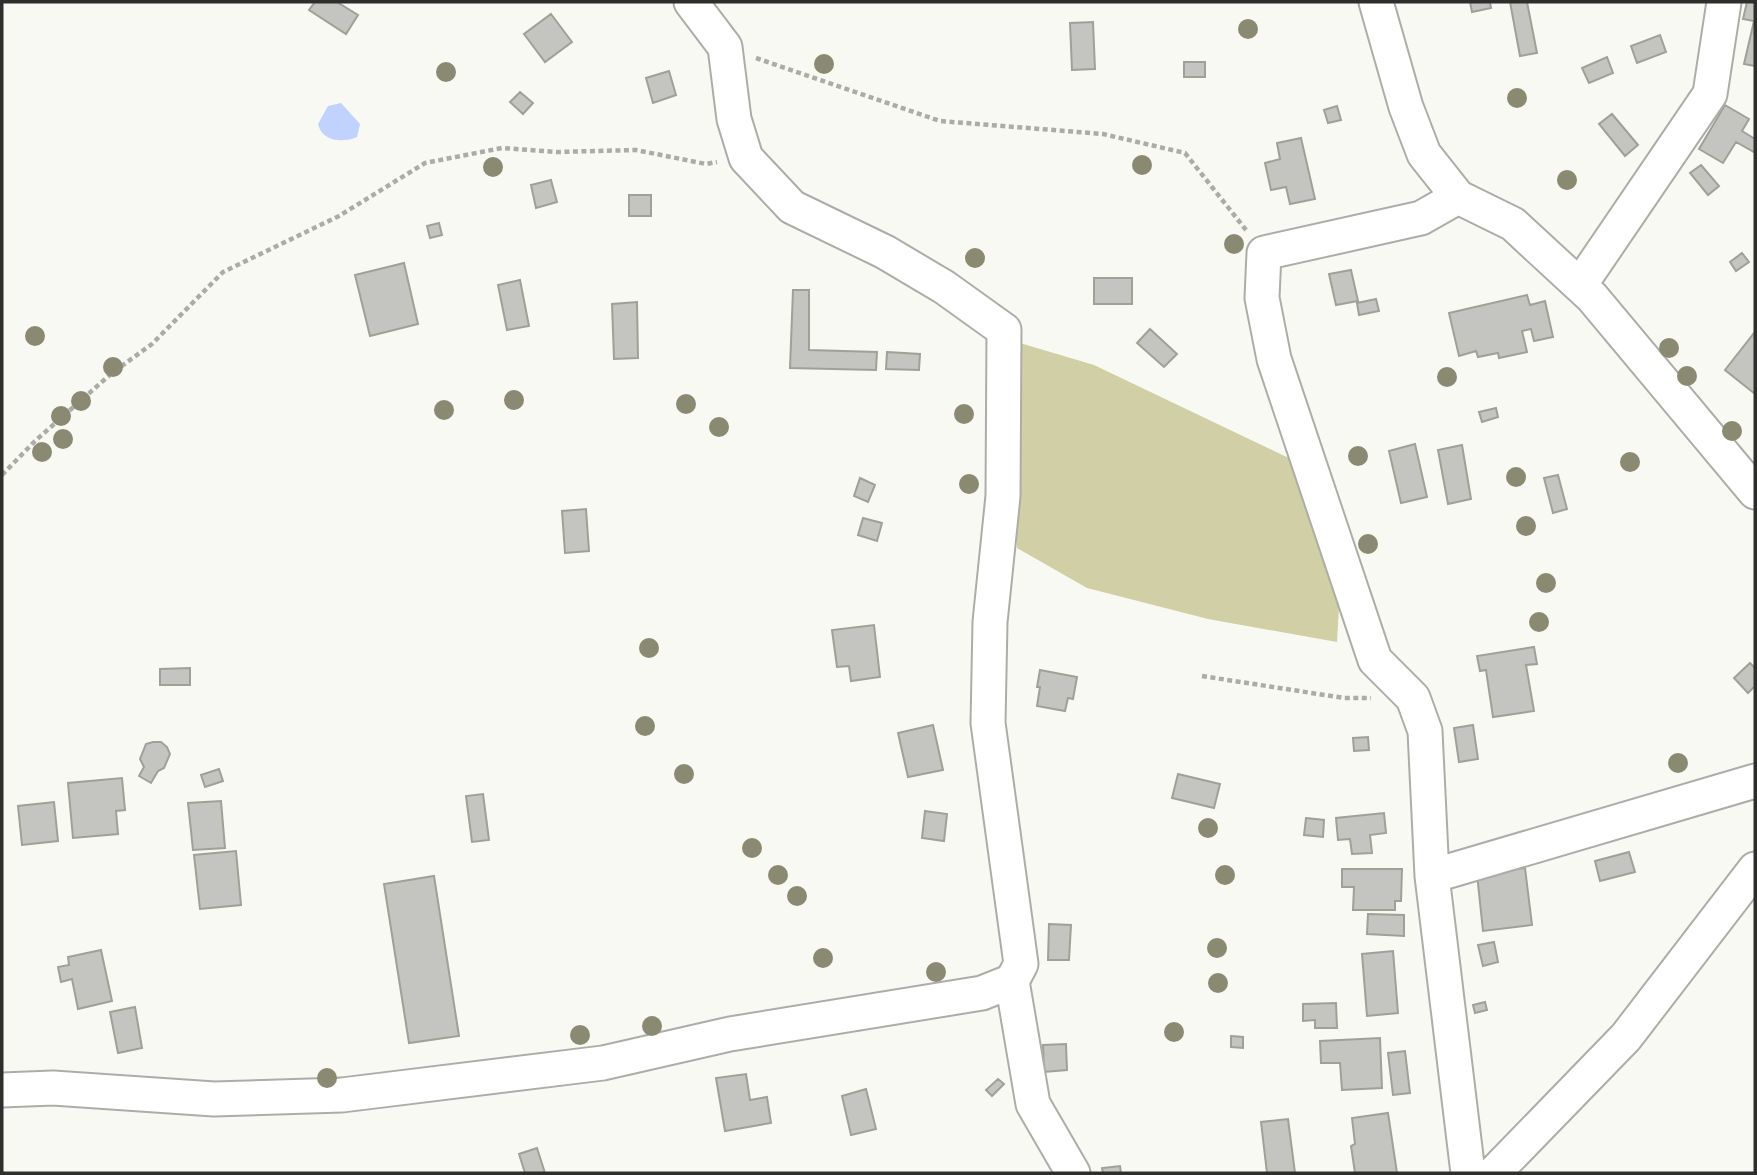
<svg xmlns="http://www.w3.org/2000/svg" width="1757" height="1175" font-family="'Alegreya Sans',sans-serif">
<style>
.green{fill:#d1cfa5}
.water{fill:#c0d2fd}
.building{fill:#c4c4c0;stroke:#a0a09b;stroke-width:2}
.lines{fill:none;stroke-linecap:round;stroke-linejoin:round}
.minor-casing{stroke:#adada8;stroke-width:37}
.path{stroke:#ababa7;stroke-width:4.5;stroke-dasharray:5 3.5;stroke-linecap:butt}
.minor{stroke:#fff;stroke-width:33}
.tree{fill:#8a8971}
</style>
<rect width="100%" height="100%" fill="#f9f9f4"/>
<path class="green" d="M1020 343 1094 365 1297 462 1340 590 1337 642 1208 619 1087 588 1017 548 1016 469Z"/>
<path class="water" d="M341 103 360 124 357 137C343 143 322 142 318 124L328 106Z"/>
<path class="building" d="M315 2H337L358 15 346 34 309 10Z
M1470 2H1490L1491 8 1472 12Z
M1510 2H1527L1537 53 1520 56Z
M1747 2H1755V66L1744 64 1754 21 1743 19Z
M551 14 572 42 545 62 524 34Z
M1093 22 1095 69 1072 70 1070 23Z
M1660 35 1666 52 1637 63 1631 46Z
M1607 57 1613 73 1589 83 1582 68Z
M1184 62H1205V77H1184Z
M669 71 676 95 653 103 646 78Z
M520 92 533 103 523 114 510 102Z
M1725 105 1749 119 1742 131 1755 139V150L1754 152 1736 142 1723 163 1699 149Z
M1337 106 1341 120 1328 123 1324 110Z
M1612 114 1638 145 1625 156 1599 124Z
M1301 138 1315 199 1290 204 1286 187 1271 190 1265 163 1280 159 1277 143Z
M1701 165 1719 186 1708 195 1690 173Z
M551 180 557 202 536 208 531 185Z
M629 195H651V216H629Z
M439 223 442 235 430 238 427 226Z
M1742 253 1749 262 1736 271 1730 262Z
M404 263 418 324 370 336 355 275Z
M1351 270 1358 301 1336 305 1329 274Z
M1094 278H1132V304H1094Z
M520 280 529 326 507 330 498 285Z
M793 290H809V350L877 352 876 370 790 368Z
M1527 295 1530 305 1545 301 1553 337 1534 341 1531 329 1522 331 1527 352 1499 358 1498 353 1478 357 1476 351 1459 356 1449 313Z
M1376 299 1379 311 1359 315 1357 303Z
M637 302 638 358 614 359 612 304Z
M1150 329 1177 354 1164 367 1137 343Z
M1754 333 1755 334V394L1725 370Z
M887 352 920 354 919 370 886 369Z
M1496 408 1498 417 1482 422 1479 412Z
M1415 444 1427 497 1401 503 1389 451Z
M1462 445 1471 499 1448 504 1438 450Z
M1558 475 1567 509 1553 513 1544 478Z
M860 478 875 485 868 502 854 496Z
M586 509 589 551 565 553 562 511Z
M863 518 882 523 877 541 858 535Z
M874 625 880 677 851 681 849 666 837 667 832 630Z
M1534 647 1537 664 1526 665 1534 711 1493 717 1486 670 1480 671 1477 656Z
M1750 663 1755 668V686L1748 693 1734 678Z
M190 668V685H160V669Z
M1040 670 1077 677 1073 699 1068 698 1065 711 1037 706 1040 687H1037Z
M933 725 943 770 908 777 898 733Z
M1473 725 1478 759 1459 762 1454 728Z
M1368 737 1369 750 1354 751 1353 738Z
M153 742H161L167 747 170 754 164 768 158 771 151 783 139 776 144 767 140 759 146 744Z
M219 769 223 781 205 787 201 775Z
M1178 774 1220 784 1214 808 1172 798Z
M122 778 125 810 116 811 118 834 73 838 68 783Z
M483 794 489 840 472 842 466 796Z
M221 801 225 848 193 850 188 803Z
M54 802 58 841 22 845 18 806Z
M925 811 947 814 944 841 922 838Z
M1384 813 1386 833 1370 835 1372 853 1352 854 1350 839 1338 840 1336 818Z
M1306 818 1324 820 1323 837 1304 835Z
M236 851 241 905 200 909 194 855Z
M1629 852 1635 872 1600 881 1595 861Z
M1525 868 1532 925 1483 931 1477 874Z
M1342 869H1402L1401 901H1395V910H1353L1354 887H1342Z
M434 876 459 1036 409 1043 384 884Z
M1368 914 1404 915V936L1367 934Z
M1049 924 1071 925 1069 960H1048Z
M1494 942 1498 962 1483 966 1478 945Z
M101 950 112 1001 78 1009 72 979 61 982 58 967 69 965 68 957Z
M1393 951 1398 1013 1367 1016 1362 954Z
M1485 1002 1487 1010 1475 1013 1473 1005Z
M1336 1003 1337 1028H1315V1020L1303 1021V1004Z
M135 1007 142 1048 118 1053 110 1012Z
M1231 1036 1243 1037V1048L1231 1047Z
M1380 1038 1382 1088 1342 1090 1340 1063H1321L1320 1041Z
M1066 1044 1067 1070 1044 1072 1043 1045Z
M1405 1051 1410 1093 1393 1095 1388 1053Z
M746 1074 750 1100 767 1097 771 1123 725 1131 716 1078Z
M998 1079 1004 1084 992 1096 986 1090Z
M866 1089 876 1129 851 1135 842 1096Z
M1388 1113 1397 1173H1355L1351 1146 1355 1144 1352 1118Z
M1288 1119 1295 1173H1267L1261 1122Z
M537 1148 545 1173H525L519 1154Z
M1120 1166 1121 1173H1103L1102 1168Z"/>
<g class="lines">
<g class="minor-casing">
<path id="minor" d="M691 2 725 47 734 119 746 158 792 207 885 252 944 287 1004 330 1003 496 990 622 988 723 1021 964 1012 981 1033 1104 1073 1173
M1376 2 1406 107 1424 154 1458 197 1513 224 1592 297 1755 492
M1458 197 1421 218 1264 253 1262 298 1274 359 1375 660 1413 698 1425 731 1432 876 1468 1173
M1580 285 1710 94 1724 2
M1432 876 1755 781
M2 1090 53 1088 214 1099 342 1095 603 1063 730 1034 982 993 1012 981
M1494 1173 1626 1037 1755 869"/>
</g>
<path class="path" d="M756 58 940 121 1103 134 1185 153 1246 230
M2 475 35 441 112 373 152 344 223 272 339 216 425 163 502 148 556 152 636 150 706 164 717 162
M1202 676 1344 698H1371"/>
<use href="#minor" class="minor"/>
</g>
<g class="tree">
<circle cx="1248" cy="29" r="10"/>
<circle cx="824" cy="64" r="10"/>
<circle cx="446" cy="72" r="10"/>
<circle cx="1517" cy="98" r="10"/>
<circle cx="1142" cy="165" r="10"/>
<circle cx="493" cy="167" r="10"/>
<circle cx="1567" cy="180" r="10"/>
<circle cx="1234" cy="244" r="10"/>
<circle cx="975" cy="258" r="10"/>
<circle cx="35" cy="336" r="10"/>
<circle cx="1669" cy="348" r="10"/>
<circle cx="113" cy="367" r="10"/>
<circle cx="1687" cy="376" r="10"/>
<circle cx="1447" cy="377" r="10"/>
<circle cx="514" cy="400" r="10"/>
<circle cx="81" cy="401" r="10"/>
<circle cx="686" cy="404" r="10"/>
<circle cx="444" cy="410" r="10"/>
<circle cx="964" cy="414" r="10"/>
<circle cx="61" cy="416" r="10"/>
<circle cx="719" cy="427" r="10"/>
<circle cx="1732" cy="431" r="10"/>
<circle cx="63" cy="439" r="10"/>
<circle cx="42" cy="452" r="10"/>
<circle cx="1358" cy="456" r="10"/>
<circle cx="1630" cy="462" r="10"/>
<circle cx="1516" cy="477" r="10"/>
<circle cx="969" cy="484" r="10"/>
<circle cx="1526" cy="526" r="10"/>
<circle cx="1368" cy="544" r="10"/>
<circle cx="1546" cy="583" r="10"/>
<circle cx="1539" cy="622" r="10"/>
<circle cx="649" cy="648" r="10"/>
<circle cx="645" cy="726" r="10"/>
<circle cx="1678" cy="763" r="10"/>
<circle cx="684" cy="774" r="10"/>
<circle cx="1208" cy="828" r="10"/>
<circle cx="752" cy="848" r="10"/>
<circle cx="778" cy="875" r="10"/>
<circle cx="1225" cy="875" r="10"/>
<circle cx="797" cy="896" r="10"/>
<circle cx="1217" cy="948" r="10"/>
<circle cx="823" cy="958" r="10"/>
<circle cx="936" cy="972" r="10"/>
<circle cx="1218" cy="983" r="10"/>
<circle cx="652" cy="1026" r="10"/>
<circle cx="1174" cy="1032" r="10"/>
<circle cx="580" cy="1035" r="10"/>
<circle cx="327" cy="1078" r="10"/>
</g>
<rect width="1757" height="1175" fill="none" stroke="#2e2e2c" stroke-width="7"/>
</svg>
